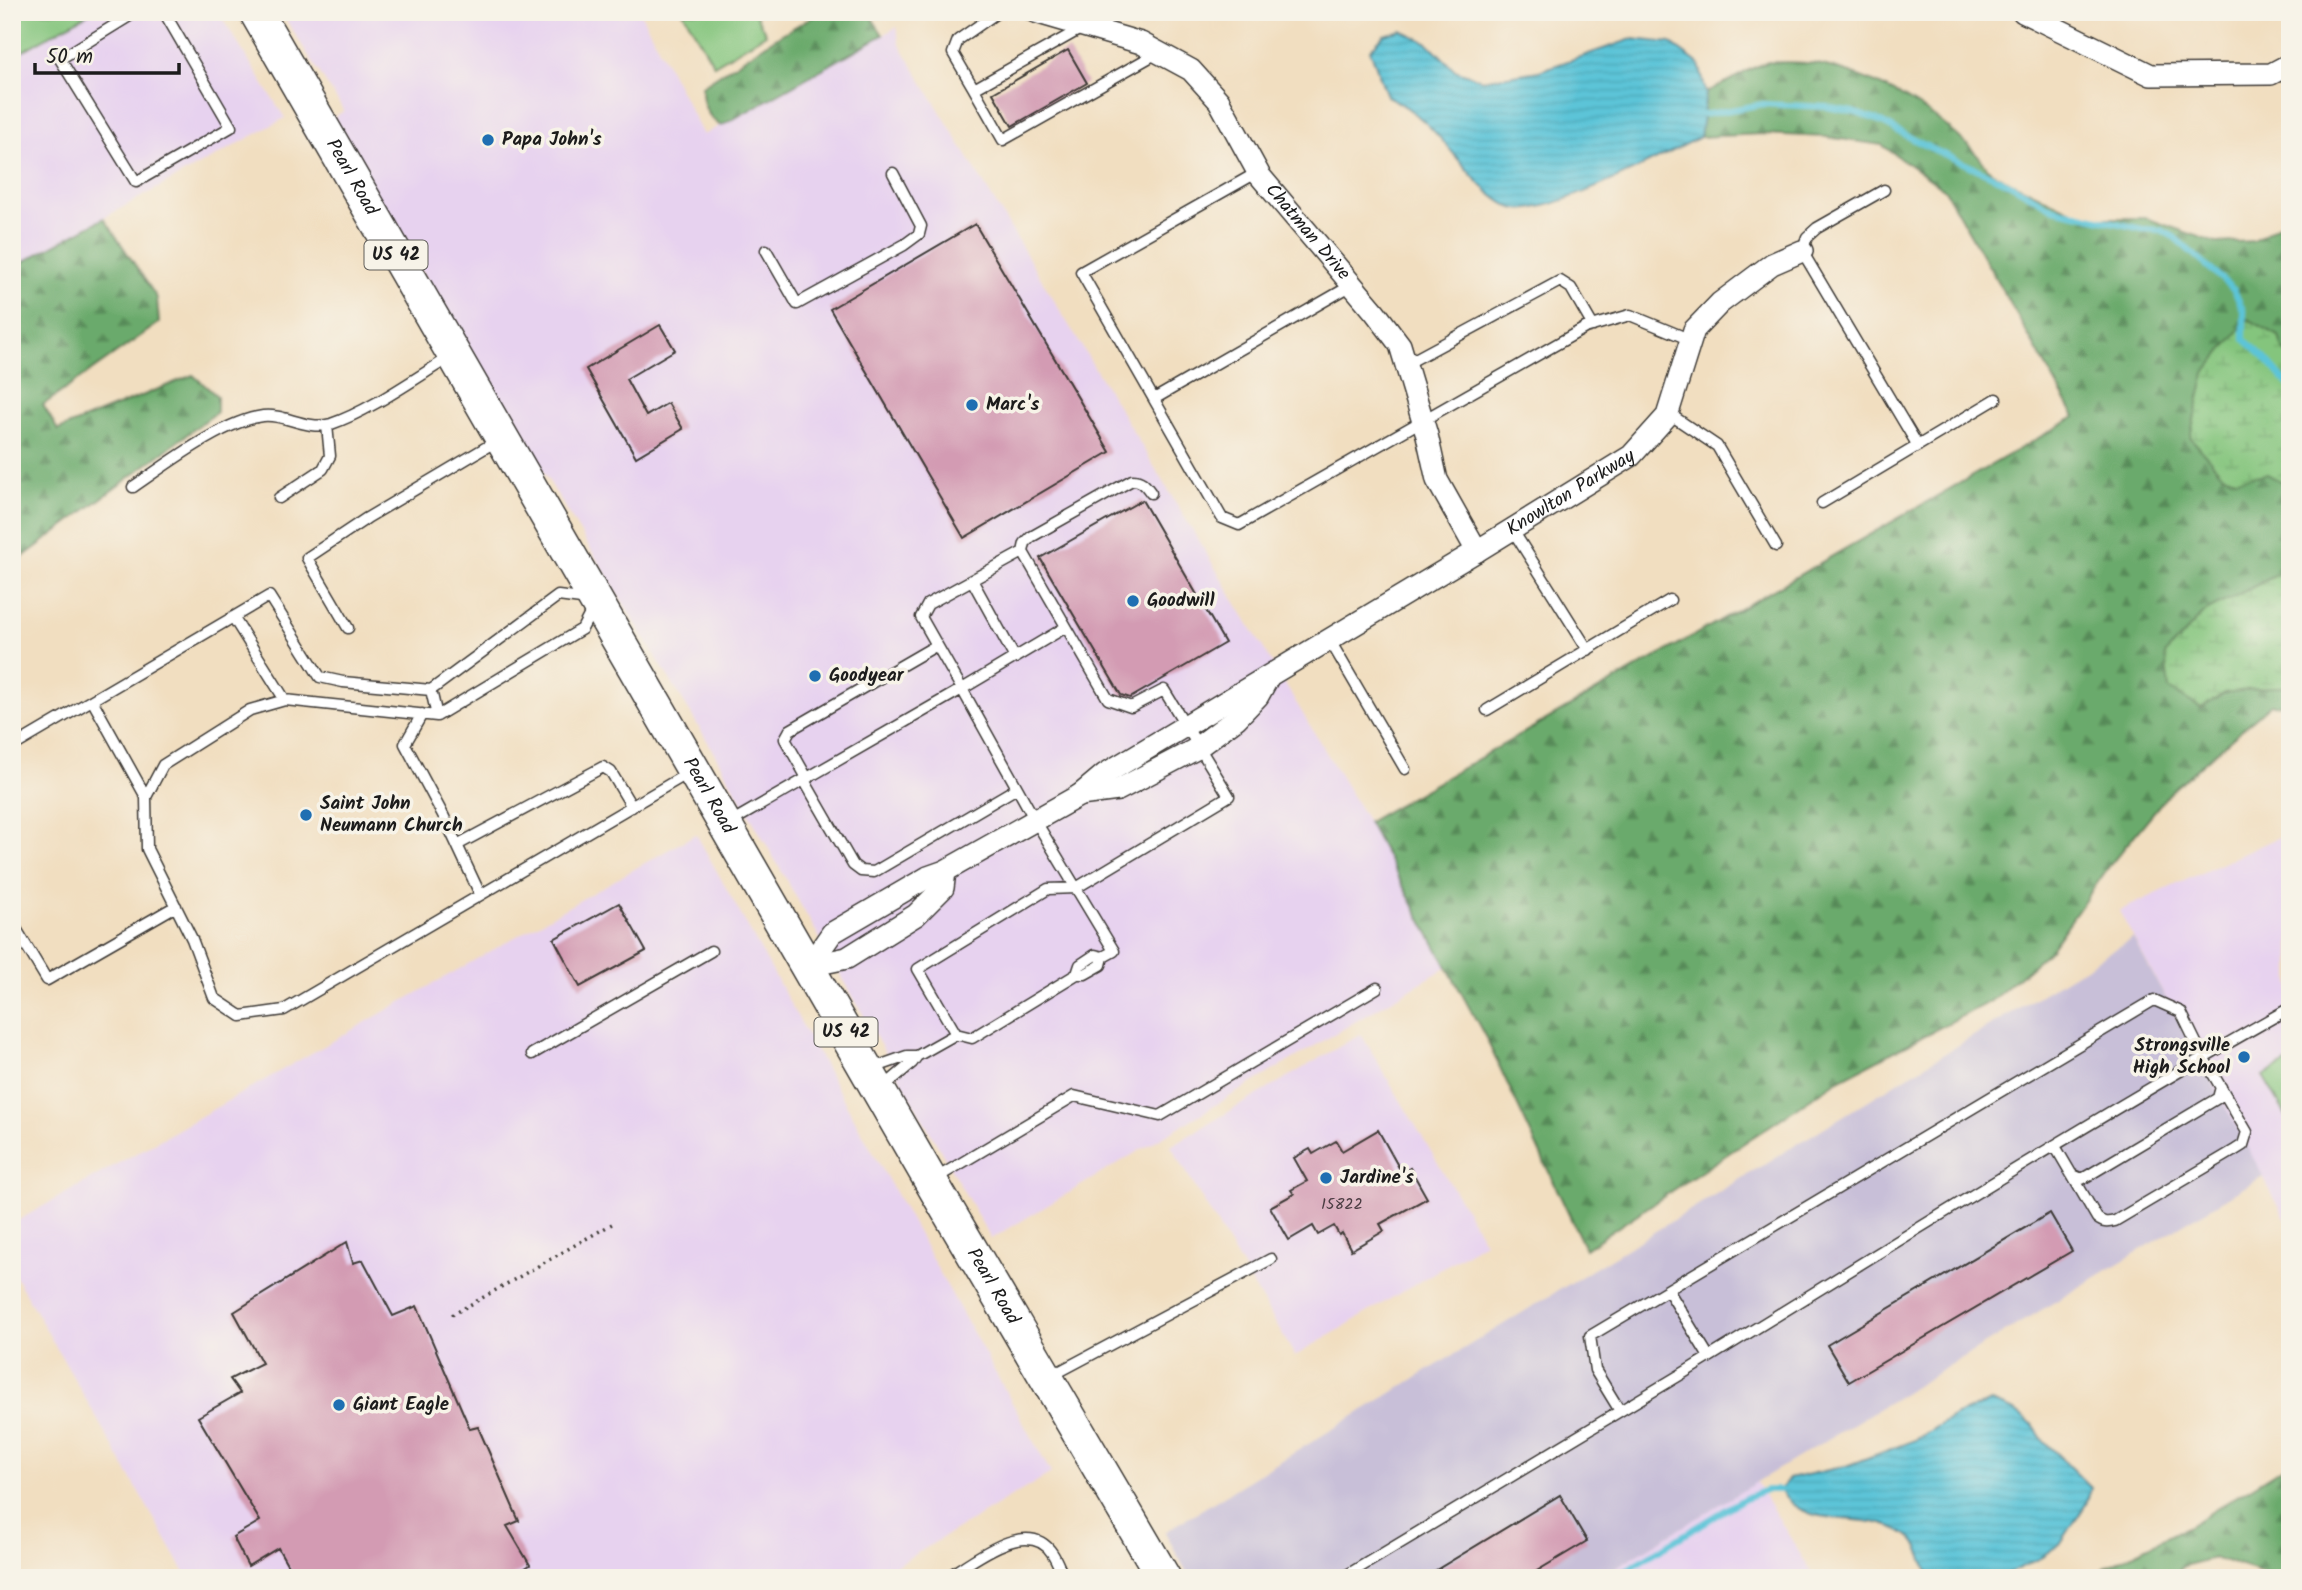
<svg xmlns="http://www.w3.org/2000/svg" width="2302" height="1590" font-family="Kalam,sans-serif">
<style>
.built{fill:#e7d2ef}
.industrial{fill:#c8bfd8}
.green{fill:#84c57d;stroke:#50704c;stroke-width:2}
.forest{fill:url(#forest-firs);stroke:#446344;stroke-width:2}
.wetland{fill:url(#wetland-marsh);stroke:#50704c;stroke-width:2}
.water{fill:url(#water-rules);stroke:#3c707a;stroke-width:2}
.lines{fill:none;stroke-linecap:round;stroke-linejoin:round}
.stream{stroke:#5cc4d8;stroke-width:6}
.building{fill:#d39bb3}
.lane-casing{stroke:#3c3935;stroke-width:13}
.street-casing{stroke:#3c3935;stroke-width:24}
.primary-casing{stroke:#3c3935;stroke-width:36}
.path{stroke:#3c3935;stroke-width:3.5;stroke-dasharray:2 5;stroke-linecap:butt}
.lane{stroke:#fff;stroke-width:10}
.street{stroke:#fff;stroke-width:21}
.primary{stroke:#fff;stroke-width:33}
.poi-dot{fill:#1f6fb2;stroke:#f7f3e8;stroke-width:2.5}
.labels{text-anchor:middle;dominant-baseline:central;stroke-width:7;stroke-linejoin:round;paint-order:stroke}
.number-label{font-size:16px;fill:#4a3c42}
.shield{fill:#f7f3e8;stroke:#5e5c59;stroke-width:2}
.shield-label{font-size:18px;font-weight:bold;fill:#1c1c1c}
.poi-label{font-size:19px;font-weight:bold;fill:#1c1c1c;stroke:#f7f3e8;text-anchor:start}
.street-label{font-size:19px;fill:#1c1c1c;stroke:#f7f3e8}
</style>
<defs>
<pattern id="forest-firs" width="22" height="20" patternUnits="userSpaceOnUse" patternTransform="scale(1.75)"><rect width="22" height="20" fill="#6baa6c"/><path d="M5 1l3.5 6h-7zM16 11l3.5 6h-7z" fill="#578a58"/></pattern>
<pattern id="wetland-marsh" width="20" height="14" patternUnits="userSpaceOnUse" patternTransform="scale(1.75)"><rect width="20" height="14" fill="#84c57d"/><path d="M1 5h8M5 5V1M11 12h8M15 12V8" fill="none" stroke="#71a96b"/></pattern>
<pattern id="water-rules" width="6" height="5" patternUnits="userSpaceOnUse" patternTransform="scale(1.75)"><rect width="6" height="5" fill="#5cc4d8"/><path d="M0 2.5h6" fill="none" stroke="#4fa8b9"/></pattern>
</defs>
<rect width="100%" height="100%" fill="#f7f3e8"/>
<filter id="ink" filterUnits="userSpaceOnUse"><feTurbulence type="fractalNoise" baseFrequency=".0143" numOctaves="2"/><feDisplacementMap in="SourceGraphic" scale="14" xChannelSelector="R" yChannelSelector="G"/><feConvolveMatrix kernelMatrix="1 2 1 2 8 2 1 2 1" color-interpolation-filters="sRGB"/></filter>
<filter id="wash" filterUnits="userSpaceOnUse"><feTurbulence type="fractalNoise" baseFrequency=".00686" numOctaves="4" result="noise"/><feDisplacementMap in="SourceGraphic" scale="28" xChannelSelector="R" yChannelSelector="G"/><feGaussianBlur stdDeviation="1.57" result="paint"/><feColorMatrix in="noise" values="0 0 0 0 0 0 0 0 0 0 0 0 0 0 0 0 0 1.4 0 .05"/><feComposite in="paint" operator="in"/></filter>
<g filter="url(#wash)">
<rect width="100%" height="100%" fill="#f1dec0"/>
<path class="built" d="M91 12H218L285 118 12 268V57Z
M281 12H640L703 135 897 27 899 43 1368 822 1447 967 991 1239 708 742 329 120 344 111Z
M2290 832V1227L2119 911Z
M696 834 1051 1473 875 1578H188L12 1270V1224Z
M1361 1034 1485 1242 1295 1356 1171 1146Z
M1756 1482 1815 1578H1598Z"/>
<path class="industrial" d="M2133 938 2263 1176 1598 1578H1190L1165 1532Z"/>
<path class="green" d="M12 12H91L12 57Z
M683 12H754L766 34 714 65Z
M2290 1061V1122L2263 1076Z"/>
<path class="forest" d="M821 12H868L883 35 721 126C706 116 701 103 702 86L780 35Z
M1768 62C1785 63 1805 61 1822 65 1887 80 1952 120 1992 173L2086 218H2146L2216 243 2254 241 2290 217V705L2271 704 2170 792 2110 865 2050 950 1991 1001 1837 1081 1585 1249 1487 1040 1368 822 2075 417 1945 190 1882 145 1826 137 1763 134 1700 137 1706 93 1753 68Z
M104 218 157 298 159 323 43 405 58 430 193 375 217 396V412L12 565V268Z
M2290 1463V1578H2280L2215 1558 2183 1566 2175 1578H2095L2106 1567 2189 1526Z"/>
<path class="wetland" d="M2248 319 2279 336 2282 347 2290 357V486L2267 474 2236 479 2223 475 2190 437 2205 373Z
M2290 568V687H2269L2225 693 2201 708 2169 689 2165 654 2206 611Z"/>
<path class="water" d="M1401 30 1428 43 1455 70 1482 80 1539 71 1632 39 1670 43 1699 64 1706 93 1700 137C1669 153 1543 220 1513 208 1502 204 1487 191 1479 183 1448 150 1428 115 1387 96L1370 50 1384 35Z
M1991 1402 2015 1411 2032 1424 2043 1440 2091 1488 2086 1504 2060 1544 2036 1560 1999 1578H1931C1924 1567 1922 1549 1912 1539 1875 1505 1807 1536 1780 1490L1789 1479 1846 1466 1915 1440 1956 1415Z"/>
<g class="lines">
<path class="stream" d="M1703 115 1763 104 1827 107 1853 112 1877 120 1928 147 2010 184 2054 209 2142 229 2161 230 2174 237 2234 290 2244 312V339L2264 357 2290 387
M1613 1578 1745 1498 1766 1490H1780"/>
</g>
<g id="blocks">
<path class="building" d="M1068 50 1087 83 1012 126 993 93Z
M975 224 1110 452 964 538 830 309Z
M660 325 675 350 626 379 646 416 668 403 683 429 636 457 586 369Z
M1142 500 1225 643 1130 698 1121 695 1040 558Z
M619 903 646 951 580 987 554 939Z
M1378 1130 1402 1173 1410 1168 1427 1198 1380 1224 1384 1231 1351 1250 1342 1233 1339 1235 1334 1226 1318 1235 1313 1226 1289 1240 1270 1207 1294 1194 1291 1190 1307 1181 1294 1158 1310 1149 1313 1154 1336 1141 1342 1151Z
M2050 1213 2072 1251 1849 1382 1827 1345Z
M347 1242 353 1263 363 1260 393 1316 417 1306 470 1429 478 1427 519 1521 507 1526 530 1565 509 1578H295L278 1548 248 1566 233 1537 260 1521 198 1417 240 1393 230 1379 262 1363 234 1312Z
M1560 1495 1587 1541 1525 1578H1423Z"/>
</g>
</g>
<g filter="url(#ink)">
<use href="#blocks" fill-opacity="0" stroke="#3c3935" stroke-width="2"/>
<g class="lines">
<g class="lane-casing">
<path id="lane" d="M136 12 60 59 136 182 231 127 164 12
M1084 27 974 89 1003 140 1159 52
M974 89 953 53 958 40 998 12
M1258 172 1081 272 1222 518 1239 525 1585 328 1630 315 1691 340
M1884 190 1817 228 1807 237 1802 251 1918 446
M766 250 797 304 904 245 919 234 921 226 893 173
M1406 364 1560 281 1571 288 1593 326
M1154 399 1352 285
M1668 413 1717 446 1776 546
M133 487C167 464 223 421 263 416 284 413 307 431 331 424 370 411 415 378 452 356
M279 498 323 469 330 456 327 425
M1822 503 1996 399
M1512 529 1588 650
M1023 552 928 604 921 617 962 689 1066 627
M972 580 1015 658
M593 608 582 629 437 716 285 700 250 710 163 765 146 797 147 849 192 939 214 998 241 1016 284 1010 692 771
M233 617 285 700
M348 628 307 558 367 518 500 439
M1329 639 1405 769
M431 690 437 716
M92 700 146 797
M1487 710 1670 600
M422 714 405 744 443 815 480 894
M12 747 269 596 320 677 343 682 431 690 558 596 589 600
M807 778 785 739 790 730 937 645
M804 780 853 865 861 871 874 872 1017 788
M729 823 962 689 1035 820 1114 951 1103 957 1095 955 1080 965 1077 974
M457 845 603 767 611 772 632 807
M12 922 47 980 176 906
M956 1034 972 1038 1077 974H1085L1101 965 1103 957
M532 1054 711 951
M870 1069 907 1056H917
M881 1089 912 1063 917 1056 956 1034 918 969 1048 889 1076 888 1229 796 1164 690 1131 707 1108 699 1023 552 1025 543 1031 537 1132 480C1142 480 1145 485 1151 493
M2073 1175 2082 1179 2089 1175 2218 1098 2221 1087
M933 1180 1074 1096 1160 1116 1377 988
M1668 1290 1709 1357
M1051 1376 1271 1259
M1620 1411 1595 1370 1590 1336 2154 1000 2181 1012 2203 1057 2247 1132 2243 1145 2235 1150 2115 1221C2107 1223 2103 1223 2097 1218L2055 1146
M946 1578C972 1562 1028 1516 1052 1553 1057 1560 1060 1570 1064 1578
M1116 1578 1122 1575 1141 1577 1155 1569
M1342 1578C1456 1509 1571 1441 1685 1372 1886 1249 2085 1123 2290 1008"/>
</g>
<g class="street-casing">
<g id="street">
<path id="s1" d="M1035 12 1141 43 1191 70 1219 101 1260 176 1375 312 1400 345 1427 435 1437 480 1477 551"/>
<path d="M2023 12 2151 75 2271 74 2290 64"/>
<path d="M1080 795 1118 790 1194 750 1237 718 1258 696 1268 678"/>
<path id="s2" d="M809 966 832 933 928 877 945 871 1080 795 1105 774 1477 551 1631 456 1667 416 1694 330 1720 303 1772 264 1802 251"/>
<path d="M809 966 847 958 916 915 943 888 945 871"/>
</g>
</g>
<g class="primary-casing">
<g id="primary">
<path id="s3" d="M256 12 940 1197 1164 1578"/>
</g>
</g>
<path class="path" d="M452 1315 612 1224"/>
<use href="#lane" class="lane"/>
<use href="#street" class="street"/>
<use href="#primary" class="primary"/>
</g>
</g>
<g class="poi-dot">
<circle cx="488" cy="140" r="7"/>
<circle cx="972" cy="405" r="7"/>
<circle cx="1133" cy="601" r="7"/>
<circle cx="815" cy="676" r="7"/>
<circle cx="306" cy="815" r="7"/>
<circle cx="2244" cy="1057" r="7"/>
<circle cx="1326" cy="1178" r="7"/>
<circle cx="339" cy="1405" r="7"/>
</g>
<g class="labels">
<g class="number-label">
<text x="1342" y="1204">15822</text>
</g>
<g class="shield">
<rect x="364.5" y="240.5" width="63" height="29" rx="5"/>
<rect x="814.5" y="1017.5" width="63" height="29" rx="5"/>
</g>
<g class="shield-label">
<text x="396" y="255">US 42</text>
<text x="846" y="1032">US 42</text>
</g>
<g class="poi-label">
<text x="502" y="140">Papa John's</text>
<text x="986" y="405">Marc's</text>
<text x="1147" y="601">Goodwill</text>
<text x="829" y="676">Goodyear</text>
<text x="320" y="804">Saint John<tspan x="320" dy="22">Neumann Church</tspan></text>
<text x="2230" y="1046" text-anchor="end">Strongsville<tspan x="2230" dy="22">High School</tspan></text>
<text x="1340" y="1178">Jardine's</text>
<text x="353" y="1405">Giant Eagle</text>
</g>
<g class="street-label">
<text stroke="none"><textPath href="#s3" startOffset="191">Pearl Road</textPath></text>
<text stroke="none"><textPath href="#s1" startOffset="368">Chatman Drive</textPath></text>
<text stroke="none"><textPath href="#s2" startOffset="901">Knowlton Parkway</textPath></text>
<text stroke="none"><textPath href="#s3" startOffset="905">Pearl Road</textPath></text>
<text stroke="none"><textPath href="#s3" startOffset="1472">Pearl Road</textPath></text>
</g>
</g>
<rect width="2302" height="1590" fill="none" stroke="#f7f3e8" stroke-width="42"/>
<path d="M35 63v10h144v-10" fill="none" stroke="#1c1c1c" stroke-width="3.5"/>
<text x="46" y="63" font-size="21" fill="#1c1c1c" stroke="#f7f3e8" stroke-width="5" paint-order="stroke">50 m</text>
</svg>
